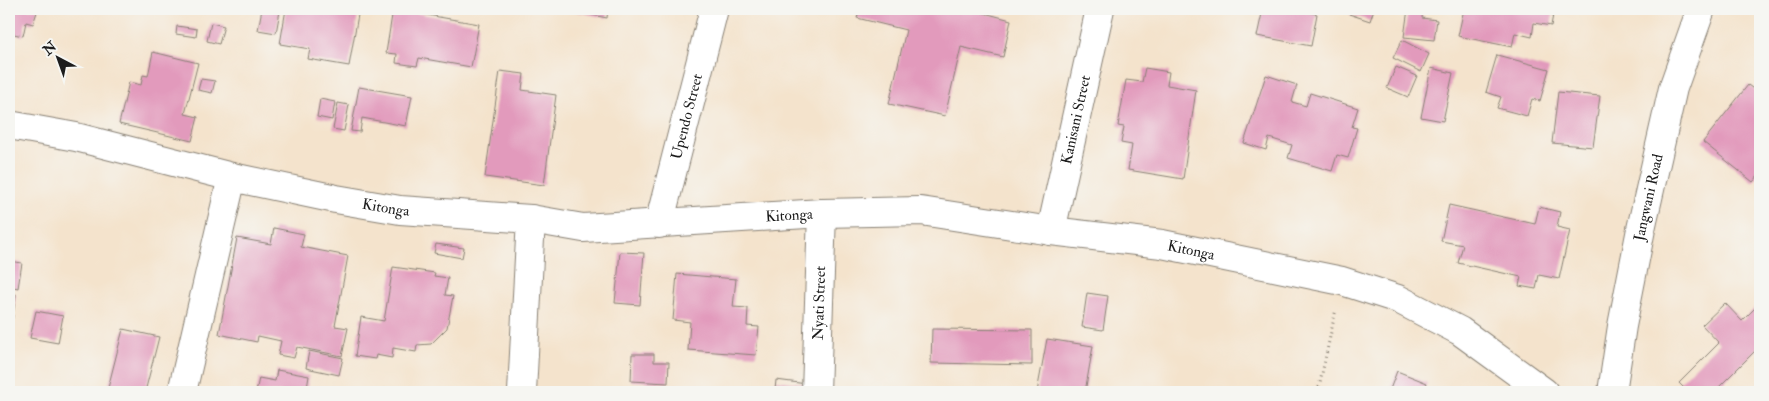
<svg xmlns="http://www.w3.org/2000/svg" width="1769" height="401" font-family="'IM FELL Double Pica',serif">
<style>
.building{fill:#e29abc}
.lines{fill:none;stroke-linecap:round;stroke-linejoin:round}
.minor-casing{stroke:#888074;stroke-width:30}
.path{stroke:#888074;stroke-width:3;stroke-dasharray:1 4;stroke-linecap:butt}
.minor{stroke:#fff;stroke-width:28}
.labels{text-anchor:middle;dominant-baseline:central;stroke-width:4;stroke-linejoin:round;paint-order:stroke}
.street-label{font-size:15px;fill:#1c1c1c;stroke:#f6f6f2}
</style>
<rect width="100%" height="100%" fill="#f6f6f2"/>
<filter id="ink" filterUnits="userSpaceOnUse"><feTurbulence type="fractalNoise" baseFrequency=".02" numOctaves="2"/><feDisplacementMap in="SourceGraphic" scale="10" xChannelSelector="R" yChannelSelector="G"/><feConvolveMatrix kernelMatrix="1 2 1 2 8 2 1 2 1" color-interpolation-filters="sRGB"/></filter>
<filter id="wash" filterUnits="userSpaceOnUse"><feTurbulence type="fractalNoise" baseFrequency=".0096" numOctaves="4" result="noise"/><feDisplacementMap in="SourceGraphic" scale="20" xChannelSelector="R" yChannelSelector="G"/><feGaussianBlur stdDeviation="1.12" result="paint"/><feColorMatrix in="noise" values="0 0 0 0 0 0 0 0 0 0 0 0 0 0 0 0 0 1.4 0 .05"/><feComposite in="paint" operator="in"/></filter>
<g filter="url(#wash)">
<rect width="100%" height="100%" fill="#f4e3cc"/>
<g id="blocks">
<path class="building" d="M9 9H38L33 24 26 22 23 36 9 33Z
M262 9 280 11 276 33 258 30Z
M286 9H359L349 66 308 59 310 49 280 44Z
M393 9 479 24 471 67 419 58 417 66 396 63 397 54 386 53Z
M564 9H608L607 18Z
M860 9H969L1011 20 1003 57 961 47 945 116 889 104 906 30 857 18Z
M1263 9H1291L1317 14 1311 46 1257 36Z
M1350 9H1374L1370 21 1349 14Z
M1408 9H1423L1422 18 1437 20 1434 40 1404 37Z
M1464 9 1498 10 1554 9 1551 26 1534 23 1532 37 1515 33 1512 47 1458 36Z
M211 23 224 26 219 44 207 41Z
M177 26 197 29 196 37 176 34Z
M1402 40 1429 54 1421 72 1393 58Z
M153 52 198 63 185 114 198 117 192 141 119 124 129 82 141 85 143 75 148 76Z
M1497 55 1549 69 1540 101 1532 99 1527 116 1497 108 1501 97 1486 92Z
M1396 67 1417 76 1408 97 1387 88Z
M1145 68 1169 72 1167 85 1196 90 1183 179 1128 170 1132 145 1121 143 1124 127 1118 126 1126 80 1142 82Z
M1431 68 1453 73 1443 121 1421 117Z
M500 71 524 74 522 90 556 95 544 185 485 177Z
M1266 75 1297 85 1292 102 1306 106 1310 93 1358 108 1352 127 1357 128 1348 158 1337 155 1332 171 1288 158 1292 145 1269 138 1266 150 1244 143Z
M201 79 215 81 212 93 198 90Z
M1748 85 1760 94V174L1753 182 1703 142Z
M359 87 412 96 406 126 362 118 360 132 351 131Z
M1558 92 1600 96 1593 147 1552 143Z
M320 99 335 102 332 120 317 117Z
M338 103 349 105 344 131 333 129Z
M1449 205 1535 224 1539 207 1560 212 1557 227 1570 230 1559 279 1539 275 1536 289 1519 286 1521 277 1458 263 1463 245 1441 241Z
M274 228 304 234 301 247 348 256 335 326 348 328 342 356 297 347 294 358 278 355 281 341 258 336 257 342 219 334 237 238 271 244Z
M436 244 464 248 462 258 434 253Z
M620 252 644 253 640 305 615 303Z
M9 261 22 263 18 288 9 286Z
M393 267 435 273 434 276 448 278 445 295 453 296 447 328 431 344 417 345 416 352 393 348 392 358 376 355 375 359 355 356 361 317 384 321Z
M677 274 736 279 733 307 748 308 747 326 759 327 756 355 688 350 690 322 673 320Z
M9 293 16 294 12 323 9 322Z
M1087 293 1108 296 1103 330 1082 327Z
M1725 303 1742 321 1756 307 1760 311V346L1714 392H1688L1679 383 1719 343 1702 325Z
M36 311 63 316 58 343 30 338Z
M123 329 159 337 145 392H107Z
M932 329 1032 330V365L931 363Z
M1047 339 1093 346 1085 392H1037Z
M309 351 343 358 339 375 306 368Z
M632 354H654V362H669L668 383 631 381Z
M277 370 309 376 307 388 326 392H256L259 378 275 381Z
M1397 371 1427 383 1423 392H1389Z
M776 380 807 384 806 392H786V391L775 390Z"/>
</g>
</g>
<g filter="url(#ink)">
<use href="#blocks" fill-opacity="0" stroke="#888074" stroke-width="1"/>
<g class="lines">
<g class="minor-casing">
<g id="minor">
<path id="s1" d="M9 125 76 137 232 177 336 199 400 210 531 219 583 228 822 213 921 211 1051 231 1162 244 1342 281 1398 299 1460 331 1544 392"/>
<path id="s2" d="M659 224 714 9"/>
<path id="s3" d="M1051 231 1100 9"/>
<path d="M182 392 232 177"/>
<path d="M522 392 531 219"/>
<path id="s4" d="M816 392 822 213"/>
<path id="s5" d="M1612 392 1622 326 1641 229 1673 88 1701 9"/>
</g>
</g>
<path class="path" d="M1318 392 1336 309"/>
<use href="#minor" class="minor"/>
</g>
</g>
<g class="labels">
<g class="street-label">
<text stroke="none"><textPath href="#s2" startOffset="111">Upendo Street</textPath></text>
<text stroke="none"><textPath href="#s3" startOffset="114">Kanisani Street</textPath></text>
<text stroke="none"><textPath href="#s5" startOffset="198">Jangwani Road</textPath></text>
<text stroke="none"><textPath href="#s1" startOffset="386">Kitonga</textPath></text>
<text stroke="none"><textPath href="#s1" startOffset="791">Kitonga</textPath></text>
<text stroke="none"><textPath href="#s1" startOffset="1196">Kitonga</textPath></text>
<text stroke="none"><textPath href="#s4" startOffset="89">Nyati Street</textPath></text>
</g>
</g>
<rect width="1769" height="401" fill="none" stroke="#f6f6f2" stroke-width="30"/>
<g transform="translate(58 58) rotate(319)" stroke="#f6f6f2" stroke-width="4" paint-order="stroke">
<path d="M0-4L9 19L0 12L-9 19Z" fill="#1c1c1c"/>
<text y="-8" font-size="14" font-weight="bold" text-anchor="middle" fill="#1c1c1c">N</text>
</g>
</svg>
